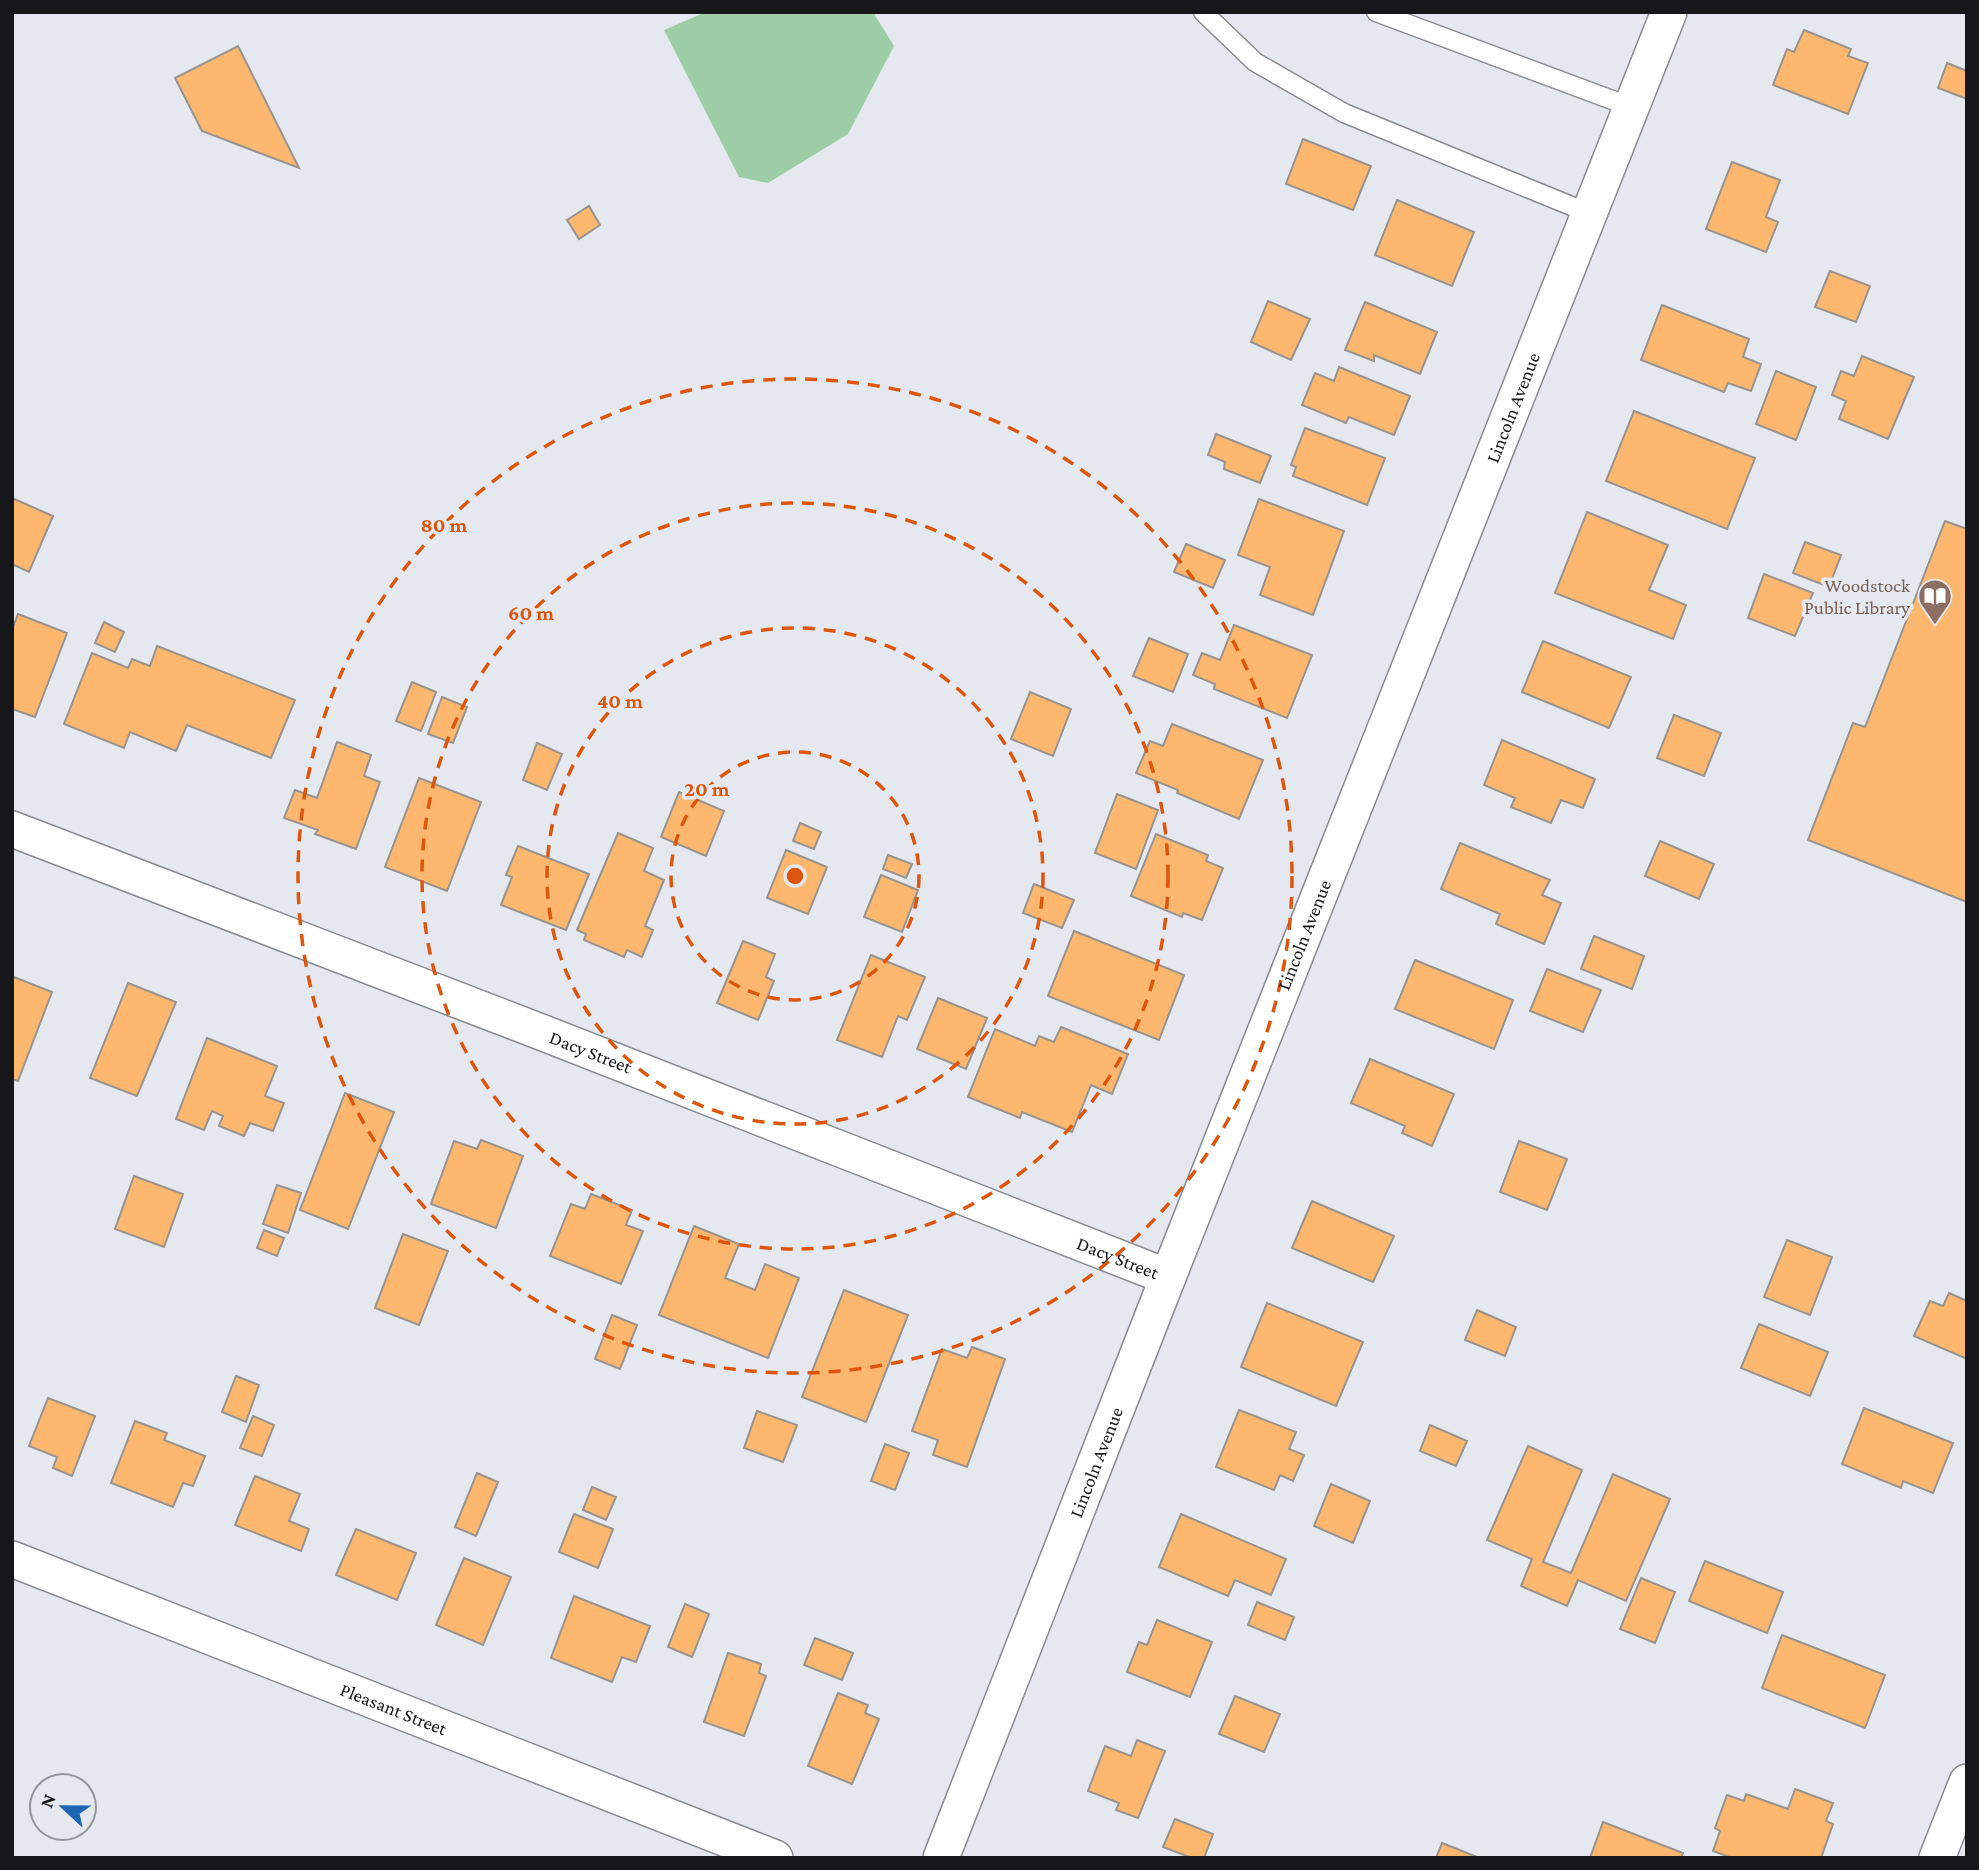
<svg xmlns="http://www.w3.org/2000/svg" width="1979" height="1870" font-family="'Crimson Pro',serif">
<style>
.green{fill:#9dcda6}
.building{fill:#feb76f;stroke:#98938f;stroke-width:2}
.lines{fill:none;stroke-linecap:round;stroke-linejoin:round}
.service-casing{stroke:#888b90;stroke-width:21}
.minor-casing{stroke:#888b90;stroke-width:38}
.service{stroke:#fff;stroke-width:18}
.minor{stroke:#fff;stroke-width:35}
.ring{fill:none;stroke:#de560d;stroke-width:3.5;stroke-dasharray:12 9}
.labels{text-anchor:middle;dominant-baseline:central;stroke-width:7;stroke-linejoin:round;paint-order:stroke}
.street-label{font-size:19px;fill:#161719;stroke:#e5e9ef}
.education-label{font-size:19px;fill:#785e54;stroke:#e5e9ef;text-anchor:end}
.centre{fill:#de560d;stroke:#e5e9ef;stroke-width:3.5}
.ring-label{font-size:21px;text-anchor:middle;font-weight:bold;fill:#de560d;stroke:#e5e9ef;stroke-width:7;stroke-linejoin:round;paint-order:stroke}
</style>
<rect width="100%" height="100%" fill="#e5e9ef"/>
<path class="green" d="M706 12H873L894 46 848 134 768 183 739 177 664 30Z"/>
<path class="building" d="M1804 30 1851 49 1848 56 1868 63 1848 114 1773 85 1787 49 1794 52Z
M238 46 299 168 202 131 175 78Z
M1947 63 1967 71V99L1938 88Z
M1303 139 1371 166 1353 210 1286 184Z
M1732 162 1780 180 1766 217 1778 222 1766 252 1706 229Z
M1397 200 1474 232 1452 286 1375 255Z
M589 206 600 225 579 239 567 220Z
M1830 271 1870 286 1856 322 1815 307Z
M1268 301 1310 319 1291 360 1251 342Z
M1365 302 1437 332 1420 374 1374 355V361L1345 350Z
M1662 305 1749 339 1743 357 1761 364 1751 391 1728 383 1724 392 1641 360Z
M1862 356 1914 377 1888 439 1839 419 1846 401 1832 395 1841 371 1854 376Z
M1339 367 1410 396 1394 435 1349 417 1346 423 1302 405 1315 373 1334 381Z
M1776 371 1816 387 1796 440 1756 424Z
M1634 411 1755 458 1727 529 1606 481Z
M1305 428 1385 458 1367 505 1293 476 1296 467 1291 465Z
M1216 434 1271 456 1260 483 1224 469 1225 462 1208 455Z
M12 498 53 516 29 572 12 564Z
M1259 499 1344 531 1313 615 1260 595 1270 567 1238 555Z
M1587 512 1668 545 1649 590 1686 605 1673 639 1555 593Z
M1945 521 1967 529V902L1808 840 1853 723 1865 727Z
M1805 542 1841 555 1829 587 1793 573Z
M1186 544 1225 560 1213 588 1174 572Z
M1764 574 1813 593 1795 636 1748 618Z
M18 614 67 633 35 717 12 709V630Z
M104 622 124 632 115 652 95 643Z
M1234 625 1312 655 1287 718 1214 689 1215 684 1193 675 1202 653 1220 660Z
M1149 638 1188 654 1173 692 1133 676Z
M1543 641 1631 677 1609 728 1522 692Z
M157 646 295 700 271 758 187 725 176 751 130 732 124 748 64 724 92 653 128 668 132 659 150 666Z
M412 682 436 692 421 731 396 721Z
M1030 692 1071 709 1053 756 1011 739Z
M442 697 467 707 453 743 428 734Z
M1674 715 1721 733 1704 776 1657 758Z
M1172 724 1263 760 1239 819 1177 793 1178 790 1136 773 1150 741 1163 746Z
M1502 740 1595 779 1583 808 1561 800 1551 823 1511 807 1515 798 1484 785Z
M337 742 371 755 364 776 380 782 356 849 315 834 318 830 284 818 295 790 317 798Z
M537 743 562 754 547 790 523 780Z
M419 778 481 802 447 891 385 867Z
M679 792 724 811 706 856 661 837Z
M1117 794 1158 810 1136 869 1095 853Z
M800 823 821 832 814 849 793 841Z
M618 833 653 848 644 871 664 880 645 926 653 930 642 957 627 950 624 957 584 940 586 934 577 930Z
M1156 834 1208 855 1206 861 1223 868 1202 920 1183 913 1182 917 1131 896Z
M1660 841 1714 864 1699 899 1645 876Z
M1460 843 1550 880 1542 895 1561 903 1544 944 1496 924 1500 914 1441 889Z
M518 846 589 874 566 930 501 905 512 877 506 875Z
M786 850 827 867 808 914 767 898Z
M888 855 912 864 906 878 883 869Z
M881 875 918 890 902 932 864 917Z
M1034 884 1074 900 1062 928 1023 913Z
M1074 931 1184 975 1159 1040 1048 996Z
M1594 936 1644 956 1632 989 1581 969Z
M743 941 775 954 766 977 774 981 758 1020 717 1003Z
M871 955 925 977 907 1020 898 1016 882 1057 837 1040Z
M1415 960 1513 1000 1494 1049 1395 1009Z
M1547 969 1601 990 1583 1032 1530 1011Z
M14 977 52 992 18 1081 12 1079V981Z
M128 983 176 1002 137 1096 90 1078Z
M938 998 987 1018 966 1069 917 1049Z
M1061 1027 1128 1054 1112 1094 1091 1085 1072 1132 1022 1112 1020 1118 968 1097 995 1029 1035 1046 1039 1036 1054 1042Z
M207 1038 277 1066 265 1096 284 1103 273 1131 250 1123 244 1136 219 1126 223 1116 212 1111 204 1130 176 1119Z
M1370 1059 1454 1094 1432 1146 1402 1133 1405 1126 1351 1103Z
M345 1093 394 1112 348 1229 300 1210Z
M481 1140 523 1156 496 1228 431 1204 454 1141 477 1149Z
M1519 1141 1567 1159 1547 1210 1500 1192Z
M134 1176 183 1194 164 1247 115 1229Z
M277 1185 301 1193 288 1233 263 1224Z
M591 1194 632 1210 626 1225 643 1231 621 1284 550 1256 571 1204 585 1209Z
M1312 1201 1394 1236 1373 1282 1292 1248Z
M694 1226 739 1244 725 1278 755 1290 765 1264 799 1278 768 1358 659 1315Z
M264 1230 284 1238 277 1256 257 1248Z
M403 1234 448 1251 419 1325 375 1308Z
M1787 1240 1832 1257 1810 1315 1764 1297Z
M844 1290 908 1315 866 1422 802 1397Z
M1949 1293 1967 1301V1359L1914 1336 1930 1301 1943 1306Z
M1267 1303 1363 1342 1336 1406 1241 1367Z
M1477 1310 1516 1327 1505 1356 1465 1340Z
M612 1315 637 1325 620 1369 595 1359Z
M1759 1324 1828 1352 1810 1396 1741 1368Z
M972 1347 1005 1359 967 1467 933 1455 938 1440 912 1431 942 1349 967 1358Z
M236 1376 259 1385 246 1422 222 1412Z
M48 1398 95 1416 72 1476 53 1468 57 1457 29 1446Z
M1864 1408 1953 1443 1933 1493 1903 1481 1901 1488 1842 1464Z
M1239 1410 1296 1432 1289 1449 1304 1455 1293 1481 1280 1475 1274 1490 1216 1467Z
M757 1411 797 1425 783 1462 744 1448Z
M253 1416 274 1425 262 1456 240 1448Z
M135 1421 167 1433 164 1440 205 1456 193 1486 183 1483 173 1507 111 1483Z
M1430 1425 1467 1441 1456 1466 1420 1451Z
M885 1444 909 1453 895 1490 871 1481Z
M1528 1446 1582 1470 1543 1562 1571 1573 1613 1474 1670 1499 1626 1601 1578 1580 1567 1606 1521 1586 1532 1559 1487 1540Z
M477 1473 498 1482 476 1536 455 1527Z
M255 1476 300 1494 289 1521 309 1529 301 1551 235 1525Z
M1331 1484 1370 1501 1353 1543 1314 1526Z
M592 1487 616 1497 606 1520 583 1510Z
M574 1514 613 1529 598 1568 559 1552Z
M1181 1514 1286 1559 1271 1595 1235 1580 1228 1596 1159 1567Z
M356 1529 416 1553 397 1600 336 1575Z
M464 1558 511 1577 483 1645 436 1625Z
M1705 1561 1783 1592 1767 1633 1689 1601Z
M1641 1578 1675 1592 1655 1643 1620 1629Z
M574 1596 650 1626 636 1662 622 1657 612 1682 551 1658Z
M1257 1602 1294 1617 1285 1640 1248 1625Z
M685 1604 709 1614 692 1657 668 1647Z
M1157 1620 1212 1642 1190 1697 1127 1672 1139 1642 1147 1645Z
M1782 1635 1885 1675 1865 1728 1762 1688Z
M815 1638 853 1653 842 1680 804 1665Z
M728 1653 761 1664 759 1673 766 1676 744 1736 704 1722Z
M838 1693 868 1705 865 1713 879 1719 852 1784 808 1766Z
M1235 1696 1280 1714 1264 1752 1219 1734Z
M1137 1740 1165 1751 1138 1818 1116 1810 1119 1803 1088 1791 1105 1746 1131 1756Z
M1795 1789 1833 1803 1826 1821 1833 1824 1821 1858H1732L1713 1851 1720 1831 1715 1828 1727 1795 1744 1801 1746 1794 1788 1809Z
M1175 1819 1213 1834 1204 1858H1192L1163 1847Z
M1603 1822 1683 1853 1681 1858H1590Z
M1442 1843 1477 1857V1858H1436Z"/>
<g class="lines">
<g class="service-casing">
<path id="service" d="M1203 12 1255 62 1344 113 1591 214
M1376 12 1631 107"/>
</g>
<g class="minor-casing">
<g id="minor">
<path id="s1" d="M12 829 528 1027 1168 1277"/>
<path id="s2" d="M12 1559 775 1858"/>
<path id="s3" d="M941 1858 1168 1277 1669 12"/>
<path d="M1937 1858 1967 1782"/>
</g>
</g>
<use href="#service" class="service"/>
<use href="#minor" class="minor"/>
</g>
<g class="ring">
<circle cx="795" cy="876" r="124"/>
<circle cx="795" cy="876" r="248"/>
<circle cx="795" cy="876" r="373"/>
<circle cx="795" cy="876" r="497"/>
</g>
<defs>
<g id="library-pin" transform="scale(1.75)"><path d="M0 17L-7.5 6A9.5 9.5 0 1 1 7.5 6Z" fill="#8d6e63" stroke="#e5e9ef"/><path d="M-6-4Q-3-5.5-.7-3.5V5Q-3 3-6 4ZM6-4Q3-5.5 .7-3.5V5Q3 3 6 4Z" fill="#fff"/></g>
</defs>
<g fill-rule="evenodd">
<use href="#library-pin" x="1935" y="596"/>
</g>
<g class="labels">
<g class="street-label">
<text stroke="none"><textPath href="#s3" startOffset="1559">Lincoln Avenue</textPath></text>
<text stroke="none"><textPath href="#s3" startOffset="992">Lincoln Avenue</textPath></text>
<text stroke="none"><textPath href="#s1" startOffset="620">Dacy Street</textPath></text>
<text stroke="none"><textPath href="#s1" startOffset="1186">Dacy Street</textPath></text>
<text stroke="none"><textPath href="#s3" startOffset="425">Lincoln Avenue</textPath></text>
<text stroke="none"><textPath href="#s2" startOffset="410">Pleasant Street</textPath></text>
</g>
<g class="education-label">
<text x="1910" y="585">Woodstock<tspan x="1910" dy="22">Public Library</tspan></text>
</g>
</g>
<circle cx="795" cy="876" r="10" class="centre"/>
<g class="ring-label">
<text x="444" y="532">80 m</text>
<text x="531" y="620">60 m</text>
<text x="620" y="708">40 m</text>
<text x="707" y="796">20 m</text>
</g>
<rect width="1979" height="1870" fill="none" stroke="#161719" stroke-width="28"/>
<g transform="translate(63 1807) rotate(292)"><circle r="33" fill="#e5e9ef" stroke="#929599" stroke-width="2"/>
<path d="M0-5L12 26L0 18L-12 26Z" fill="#1d65b5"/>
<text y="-10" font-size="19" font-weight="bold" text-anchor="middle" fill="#161719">N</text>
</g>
</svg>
